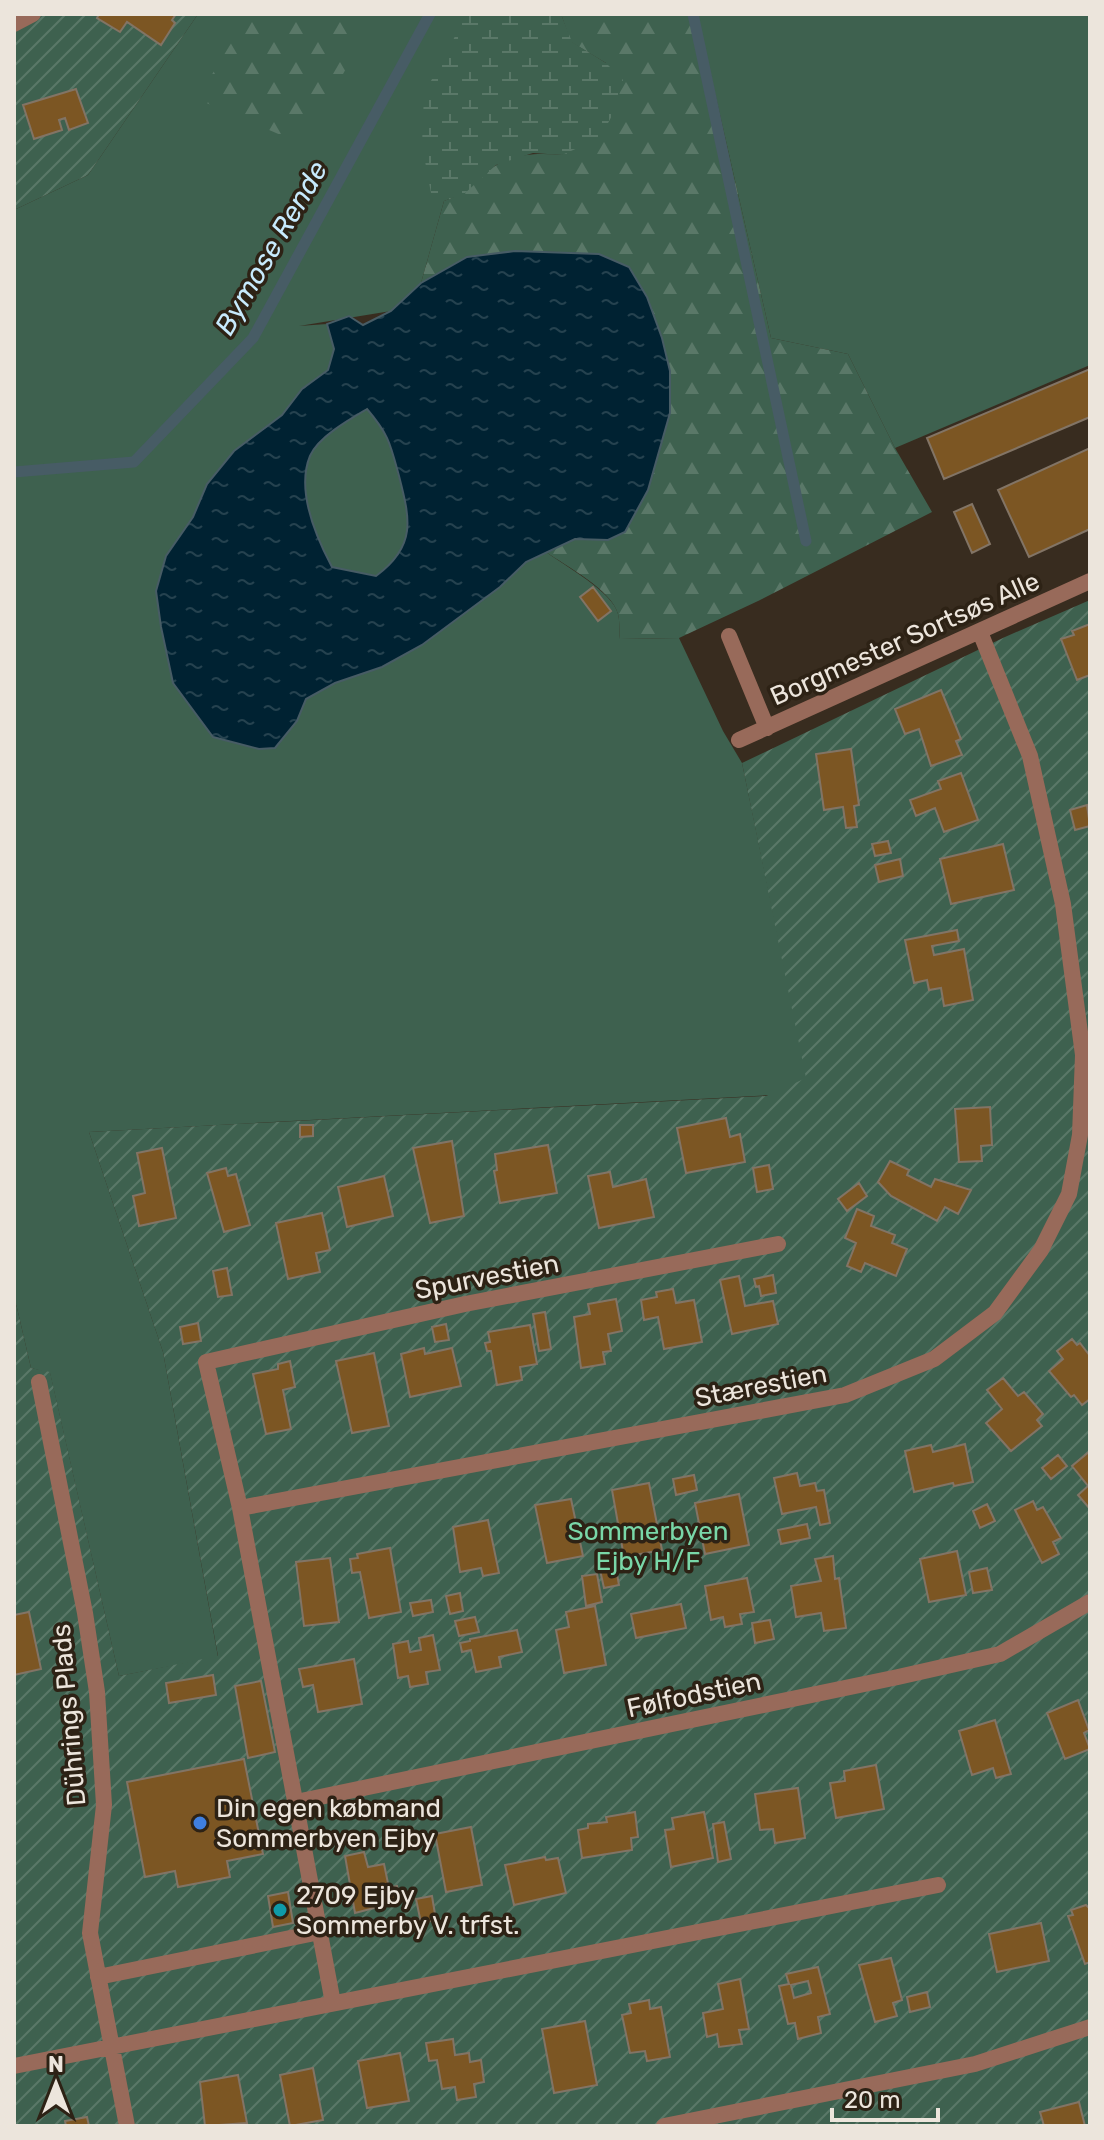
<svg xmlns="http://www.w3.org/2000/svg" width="1104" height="2140" font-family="Rubik,sans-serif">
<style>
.grass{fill:#3e614f}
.forest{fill:url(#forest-firs)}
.wetland{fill:url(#wetland-marsh)}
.garden{fill:url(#garden-furrows)}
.water{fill:url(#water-ripples);stroke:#475c65;stroke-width:2;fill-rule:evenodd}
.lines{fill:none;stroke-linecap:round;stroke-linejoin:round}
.stream{stroke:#475c65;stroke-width:11}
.building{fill:#7c5623;stroke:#827465;stroke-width:2;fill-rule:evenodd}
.lane{stroke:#986a5a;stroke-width:16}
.shop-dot{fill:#3f7fe0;stroke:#2d2215;stroke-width:3}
.culture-dot{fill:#0f9aa8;stroke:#2d2215;stroke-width:3}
.labels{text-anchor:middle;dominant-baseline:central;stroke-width:7;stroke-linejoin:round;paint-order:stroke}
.street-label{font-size:26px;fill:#ece5dc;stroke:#2d2215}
.park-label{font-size:26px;fill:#79d7a8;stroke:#2d2215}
.poi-label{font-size:26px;fill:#ece5dc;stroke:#2d2215;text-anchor:start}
.water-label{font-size:28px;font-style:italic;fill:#c7eafd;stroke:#2d2215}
</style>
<defs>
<pattern id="forest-firs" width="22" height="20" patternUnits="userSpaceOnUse" patternTransform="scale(2)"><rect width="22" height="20" fill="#3e614f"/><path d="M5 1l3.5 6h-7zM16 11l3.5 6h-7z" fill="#5a7868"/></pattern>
<pattern id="wetland-marsh" width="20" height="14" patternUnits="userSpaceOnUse" patternTransform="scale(2)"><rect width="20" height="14" fill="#3e614f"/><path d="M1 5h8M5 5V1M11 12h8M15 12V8" fill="none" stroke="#5a7868"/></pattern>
<pattern id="garden-furrows" width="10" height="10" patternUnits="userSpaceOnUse" patternTransform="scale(2)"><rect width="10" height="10" fill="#3e614f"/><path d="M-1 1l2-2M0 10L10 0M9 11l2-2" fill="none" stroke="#5a7868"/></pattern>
<pattern id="water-ripples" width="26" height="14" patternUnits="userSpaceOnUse" patternTransform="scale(2)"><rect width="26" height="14" fill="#002232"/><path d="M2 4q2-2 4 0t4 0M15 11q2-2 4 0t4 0" fill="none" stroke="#25424f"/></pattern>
</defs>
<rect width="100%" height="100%" fill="#382c1f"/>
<path class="grass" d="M198 14H561L444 201 421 283 391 311 299 326 327 324 334 349 328 370 302 389 282 415 234 451 207 484 193 517 166 556 156 591 161 627 173 683 213 737 297 721 306 699 335 683 382 667 421 645 500 587 526 562 546 552C565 566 613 592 618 614 620 621 619 631 620 639L679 638 723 731 742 763 807 1077 974 1084 89 1132 163 1352 218 1657 119 1676 50 1373 31 1368 14 1295V210L88 175Z
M697 14H1090V365L895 448 848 354 771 338Z
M367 409 388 435 410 521 405 542 393 563 376 576 332 567C316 537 296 490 310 456 319 436 350 420 367 409Z"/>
<path class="forest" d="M249 14H376L304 145 197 99Z
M561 14H697L771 338 848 354 895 448 932 512 758 601 679 638 620 639C619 631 620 622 618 614 612 590 566 566 546 552L575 539 608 540 625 532 648 490 670 413V371L662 337 647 297 629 267 599 254 561 252 515 251 421 283 444 201C472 191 473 180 495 166 515 153 539 153 562 155L606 63 571 42Z"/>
<path class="wetland" d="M467 14H561L572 42 606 63 623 80 615 110 600 138 562 155 533 153 496 165 464 194 444 201 431 193 422 145 424 94Z"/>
<path class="garden" d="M14 14H198L88 175 14 210Z
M1090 600V2126H14V1295L31 1368 50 1372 119 1676 218 1656 163 1352 89 1132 766 1096 806 1078 742 763 1005 637Z"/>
<path class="water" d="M515 251 599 254 629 267 647 297 662 338 670 371V413L648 490 625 532 608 540 575 539 526 562 500 587 422 645 382 667 335 683 306 699 297 721 275 748 259 749 213 737 173 683 161 627 156 591 166 556 193 517 207 484 234 451 282 415 302 389 328 370 334 349 327 324 349 316 363 325 391 311 421 283 467 257ZM367 409C389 435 390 443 399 476 410 519 417 546 376 576L332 567C316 537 296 490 310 456 318 437 350 419 367 409Z"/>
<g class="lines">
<path class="stream" d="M693 14 806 541
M14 472 134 462 253 338 430 14"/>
</g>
<path class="building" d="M99 14H176L172 20 175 23 161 45 127 22 120 32 97 18Z
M76 89 88 123 69 130 65 118 59 120 62 130 34 139 23 105Z
M1090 369V417L944 479 927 438Z
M1090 448V529L1029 557 998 490Z
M972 504 990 544 972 553 954 512Z
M593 587 611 611 598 621 580 597Z
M1090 624V675L1077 680 1061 639 1074 635 1072 631Z
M941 690 961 739 956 741 962 755 931 766 919 729 905 734 895 709Z
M851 749 859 805 854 806 857 827 846 828 843 807 824 810 816 754Z
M961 773 978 820 944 832 935 808 916 816 910 800 941 789 938 781Z
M1087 805 1090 826 1075 830 1070 810Z
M888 841 891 853 875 856 872 844Z
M1003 844 1014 890 951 904 940 859Z
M900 859 903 876 879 882 875 865Z
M957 930 959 941 932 946 934 955 964 949 973 1000 944 1006 941 988 929 990 927 980 914 983 905 940Z
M990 1107 992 1145 981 1146 982 1161 959 1162 955 1109Z
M726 1118 730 1137 740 1134 745 1162 686 1173 677 1128Z
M300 1125H313V1136L300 1137Z
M452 1141 464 1216 430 1223 413 1148Z
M548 1145 557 1193 500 1203 494 1171 497 1170 495 1154Z
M162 1148 176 1218 139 1226 133 1196 145 1193 137 1153Z
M890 1161 909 1170 907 1175 931 1187 935 1179 971 1190 958 1214 945 1207 937 1221 891 1196 878 1182Z
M769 1165 773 1189 757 1192 753 1168Z
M226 1168 228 1176 236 1174 250 1225 224 1232 207 1173Z
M610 1172 613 1187 646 1179 654 1217 599 1228 588 1176Z
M384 1176 393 1216 347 1227 338 1187Z
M859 1183 867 1196 847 1211 838 1199Z
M857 1209 874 1216 871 1226 895 1235 892 1243 907 1249 896 1276 865 1263 861 1272 847 1266 856 1243 845 1238Z
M322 1213 330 1250 316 1253 320 1272 288 1279 276 1223Z
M227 1268 232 1295 218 1297 213 1271Z
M773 1275 776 1293 761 1296 759 1286 756 1287 754 1279Z
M739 1276 745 1306 773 1301 778 1324 732 1334 720 1280Z
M673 1289 676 1303 694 1300 702 1342 664 1349 658 1317 644 1320 641 1300 657 1297 656 1292Z
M616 1299 622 1331 608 1334 611 1351 603 1352 605 1364 581 1368 574 1317 590 1314 588 1304Z
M545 1312 551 1349 539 1351 533 1314Z
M198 1323 201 1341 183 1344 180 1327Z
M446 1324 449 1340 435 1342 432 1327Z
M530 1325 537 1364 520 1367 522 1380 497 1385 491 1351H487L485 1343 490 1342 488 1332Z
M1072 1339 1077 1345 1080 1343 1090 1356V1399L1082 1405 1074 1395 1071 1397 1049 1371 1063 1359 1057 1351Z
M424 1348 425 1354 452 1348 461 1386 410 1397 401 1354Z
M374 1353 389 1426 352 1433 336 1361Z
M290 1361 295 1387 283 1390 291 1429 266 1434 253 1374 278 1369V1364Z
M1003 1378 1018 1396 1024 1392 1043 1414 1037 1420 1042 1426 1011 1451 986 1423 1002 1409 987 1390Z
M965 1444 973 1482 954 1486 953 1483 914 1492 905 1451 931 1445 933 1452Z
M1090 1451V1509L1078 1495 1088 1486 1072 1466Z
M1058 1455 1067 1466 1051 1479 1042 1468Z
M797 1473 800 1486 815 1483 817 1491 824 1490 830 1523 820 1525 816 1507 782 1514 774 1478Z
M694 1475 697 1490 676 1495 673 1479Z
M649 1483 662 1550 624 1557 612 1490Z
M739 1494 749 1545 705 1554 695 1503Z
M571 1499 583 1556 547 1563 535 1505Z
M1033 1501 1037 1510 1043 1507 1061 1538 1053 1542 1059 1554 1042 1563 1015 1510Z
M987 1504 995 1521 980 1528 973 1511Z
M488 1520 499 1573 483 1576 481 1568 460 1572 453 1527Z
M807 1524 810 1538 781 1544 778 1530Z
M390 1548 401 1612 369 1618 360 1572 352 1573 350 1559 358 1558 357 1554Z
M957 1551 966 1595 929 1602 920 1559Z
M833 1556 835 1579 839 1578 846 1628 824 1631 821 1613 796 1617 791 1586 821 1581 815 1559Z
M330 1558 339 1622 304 1626 296 1562Z
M614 1558 619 1585 604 1588 598 1561Z
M987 1568 992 1590 973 1593 969 1572Z
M597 1574 602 1602 586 1606 582 1576Z
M747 1578 754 1612 740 1614 742 1624 725 1627 723 1617 711 1620 705 1586Z
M460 1593 463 1611 450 1614 446 1596Z
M431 1600 433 1612 413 1616 410 1603Z
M681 1604 686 1628 636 1638 631 1614Z
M595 1606 606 1665 564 1673 556 1630 569 1627 566 1612Z
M29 1612 41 1669 14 1675V1615Z
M475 1617 479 1632 459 1636 455 1621Z
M770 1620 774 1639 755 1643 752 1623Z
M517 1630 522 1652 499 1657 501 1667 476 1672 471 1650 462 1652 460 1643 470 1641V1639Z
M433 1635 440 1670 426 1672 428 1684 410 1687 408 1676 398 1678 393 1644 408 1641 410 1652 421 1650 419 1638Z
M354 1659 362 1704 318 1712 313 1685 303 1687 299 1669Z
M213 1675 216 1695 169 1703 166 1683Z
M261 1681 275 1752 248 1758 235 1686Z
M1078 1700 1089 1730 1084 1733 1090 1749 1065 1759 1047 1713Z
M995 1720 1011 1774 996 1778 993 1768 972 1775 959 1731Z
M244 1759 263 1854 227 1861 230 1877 178 1887 175 1871 145 1877 127 1782Z
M876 1765 884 1809 836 1818 830 1783 845 1781 844 1771Z
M798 1788 805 1838 775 1843 773 1829 760 1830 755 1794Z
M635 1812 638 1837 631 1838 632 1850 582 1858 578 1830 588 1828V1824L607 1822 606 1817Z
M704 1812 713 1858 671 1867 665 1830 674 1829 672 1818Z
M724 1822 731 1859 718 1862 713 1824Z
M471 1827 482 1885 446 1892 435 1834Z
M364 1852 368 1867 384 1864 389 1888 397 1886 401 1901 355 1913 345 1856Z
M545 1857 546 1860 558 1858 566 1893 514 1905 505 1865Z
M288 1892 293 1923 273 1927 268 1896Z
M432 1896 436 1920 421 1923 416 1899Z
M1086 1905 1090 1909V1962L1085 1964 1068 1916 1073 1915 1071 1910Z
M1041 1923 1049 1961 997 1972 989 1934Z
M891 1958 902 2000 893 2003 897 2016 875 2022 859 1965Z
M818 1967 830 2014 818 2017 821 2033 798 2039 795 2023 788 2024 779 1986 789 1984 786 1974ZM808 1981 811 1993 794 1998 791 1985Z
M740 1979 749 2029 739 2030 742 2044 719 2047 717 2034 707 2037 703 2013 723 2009 718 1984Z
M927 1992 930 2007 910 2012 907 1997Z
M649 2000 650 2009 661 2007 670 2057 647 2061 645 2051 630 2053 622 2015 631 2013 629 2004Z
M585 2021 597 2085 554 2093 542 2029Z
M453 2039 455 2055 469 2053 470 2062 481 2060 484 2082 474 2084 476 2097 457 2100 455 2087 442 2089 437 2060 429 2061 426 2043Z
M400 2053 409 2101 367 2108 358 2061Z
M313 2068 323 2120 290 2126 280 2075Z
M238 2075 247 2123 205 2126 200 2082Z
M1079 2102 1085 2126H1044L1040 2112Z
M87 2117 89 2126H66L65 2121Z"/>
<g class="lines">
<path class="lane" d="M14 24 33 14
M729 636 767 728
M739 740 1090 581
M39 1382 85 1613 97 1692 104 1805 90 1933 127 2126
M240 1508 845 1395 934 1359 995 1313 1041 1250 1069 1194 1080 1135 1083 1055 1063 904 1030 756 980 632
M296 1802 898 1677 1000 1654 1090 1602
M98 1977 320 1932
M333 2003 240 1508 206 1362 465 1304 778 1244
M14 2066 938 1885
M664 2126 975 2064 1090 2027"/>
</g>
<circle class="shop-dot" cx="200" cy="1823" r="8"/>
<circle class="culture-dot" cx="280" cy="1910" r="8"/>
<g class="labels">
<g class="street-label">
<text transform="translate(905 639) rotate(-24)">Borgmester Sortsøs Alle</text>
<text transform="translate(487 1277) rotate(-11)">Spurvestien</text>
<text transform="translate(761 1386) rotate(-11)">Stærestien</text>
<text transform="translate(694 1695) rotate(-12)">Følfodstien</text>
<text transform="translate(69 1715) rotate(-95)">Dührings Plads</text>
</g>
<g class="park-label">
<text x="648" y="1531">Sommerbyen<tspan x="648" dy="30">Ejby H/F</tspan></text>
</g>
<g class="poi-label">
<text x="216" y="1808">Din egen købmand<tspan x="216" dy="30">Sommerbyen Ejby</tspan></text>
<text x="296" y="1895">2709 Ejby<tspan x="296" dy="30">Sommerby V. trfst.</tspan></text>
</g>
<g class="water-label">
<text transform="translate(271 248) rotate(-60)">Bymose Rende</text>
</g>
</g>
<rect width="1104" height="2140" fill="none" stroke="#ece5dc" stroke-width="32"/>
<g transform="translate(56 2084)" stroke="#2d2215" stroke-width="6" paint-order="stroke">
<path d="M0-6L14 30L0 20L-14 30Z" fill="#ece5dc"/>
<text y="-12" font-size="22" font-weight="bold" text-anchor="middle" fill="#ece5dc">N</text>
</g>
<path d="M832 2108v12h106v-12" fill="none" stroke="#ece5dc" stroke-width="4"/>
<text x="844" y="2108" font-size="24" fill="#ece5dc" stroke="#2d2215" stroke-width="6" paint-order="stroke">20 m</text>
</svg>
